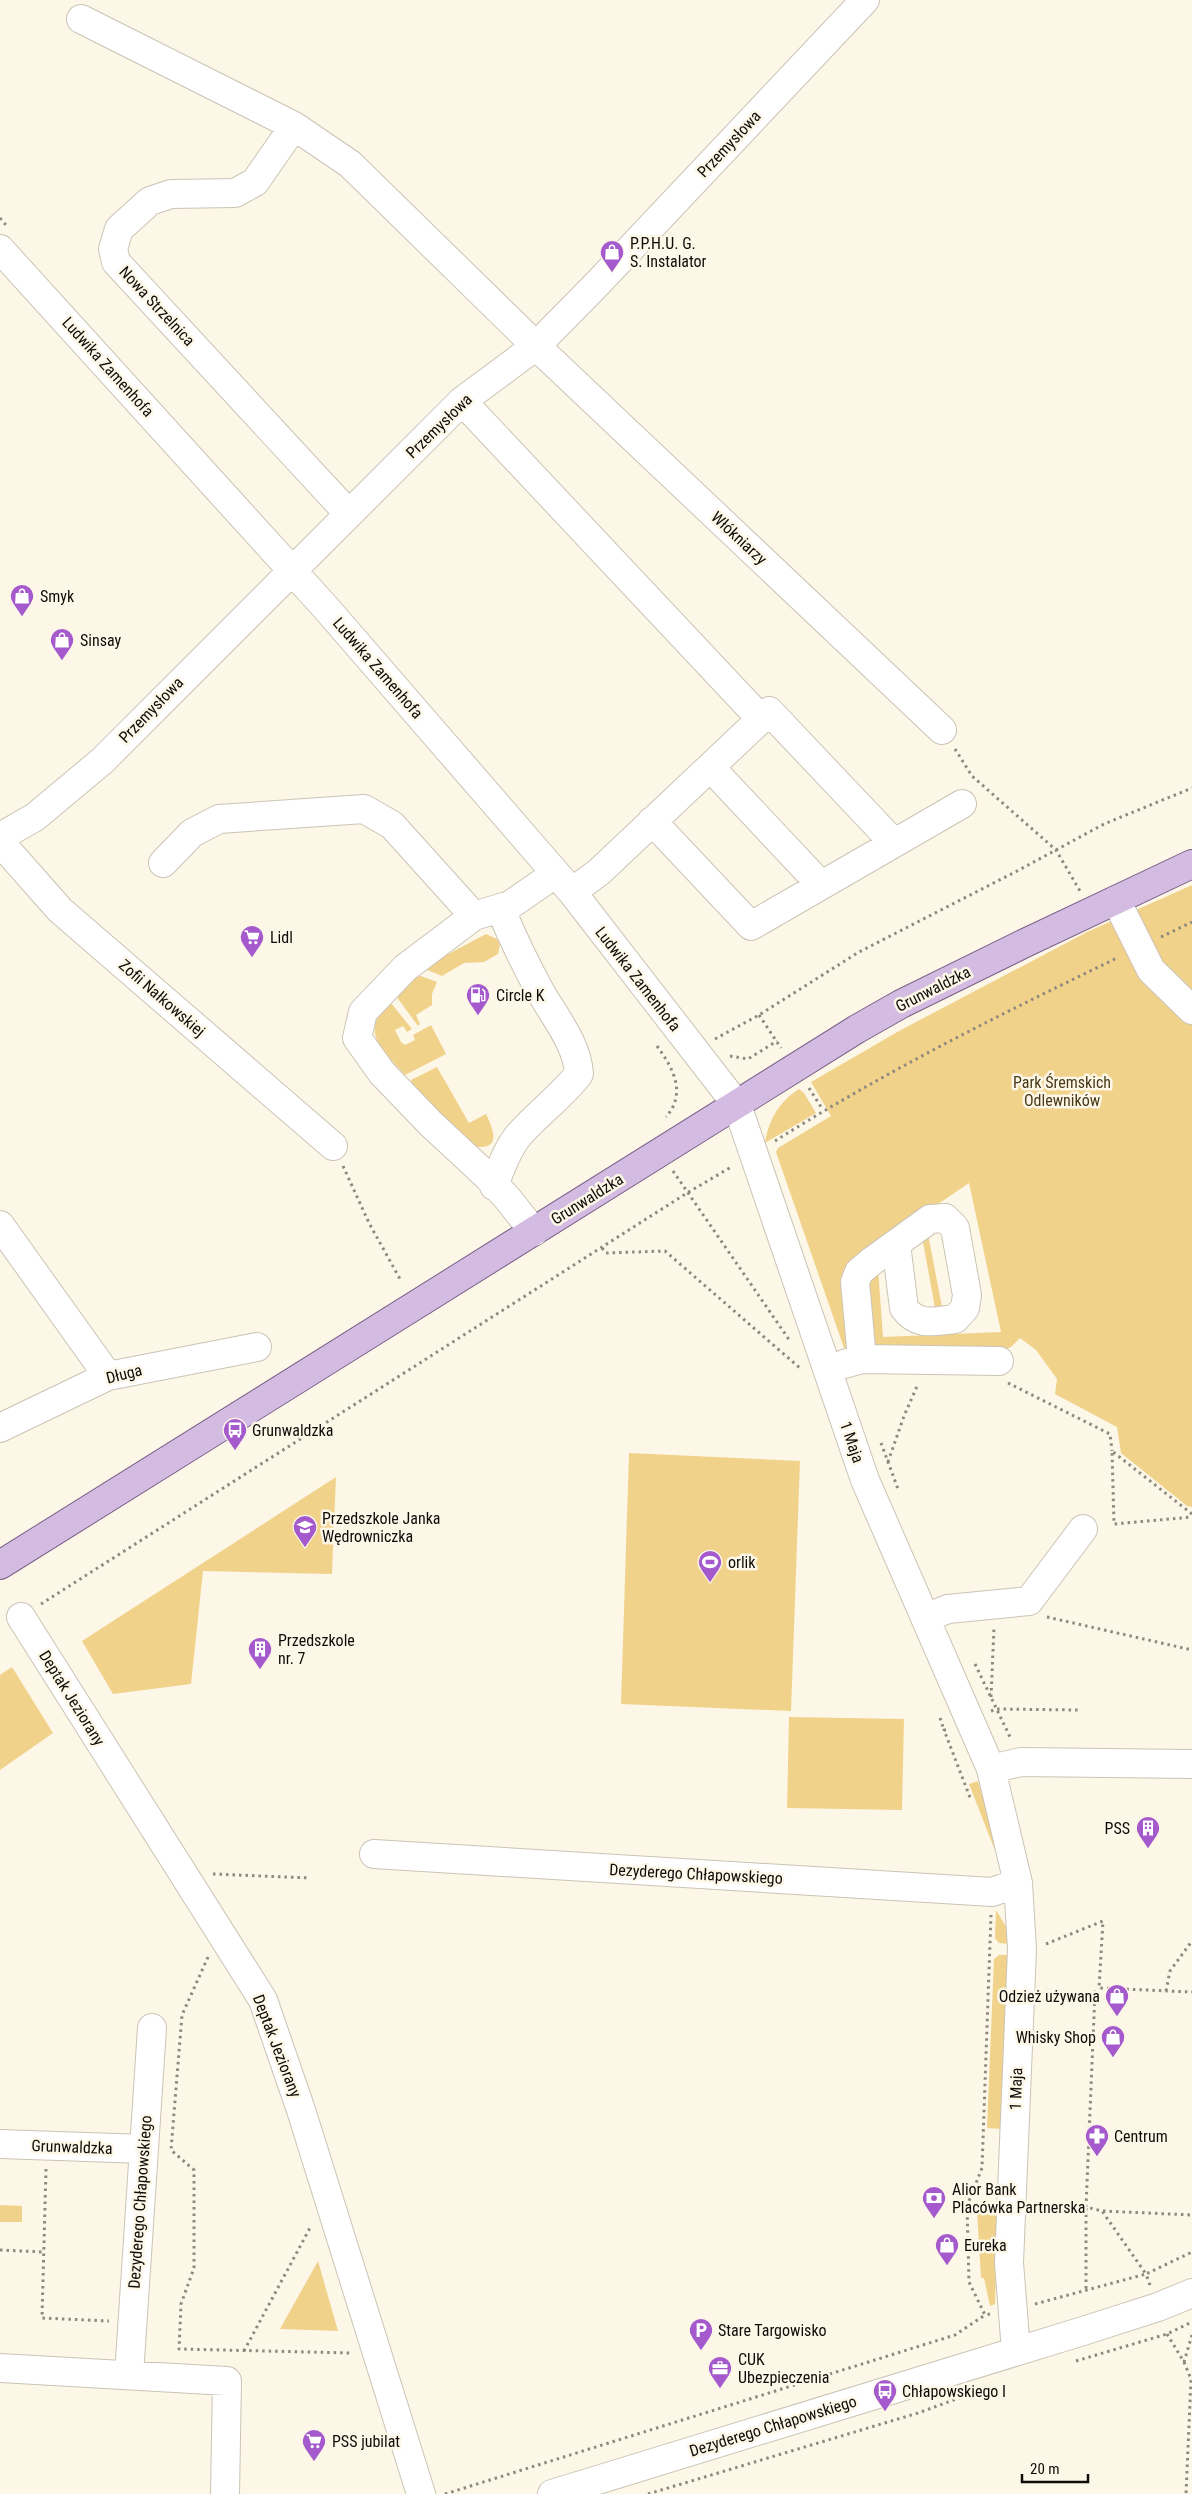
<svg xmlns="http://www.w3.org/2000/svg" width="1192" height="2494" font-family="'Roboto Condensed',sans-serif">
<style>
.green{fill:#f1d28b}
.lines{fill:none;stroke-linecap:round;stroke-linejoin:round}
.minor-casing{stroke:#cbc4b6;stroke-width:30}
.major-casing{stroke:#7b6088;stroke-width:30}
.path{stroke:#8e897f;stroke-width:3;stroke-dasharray:2.5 4;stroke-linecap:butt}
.minor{stroke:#fff;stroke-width:28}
.major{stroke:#d3bbe1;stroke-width:28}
.labels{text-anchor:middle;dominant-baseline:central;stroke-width:5;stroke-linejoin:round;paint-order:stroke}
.street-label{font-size:16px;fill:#0f0c08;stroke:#fdf7e8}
.poi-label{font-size:16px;fill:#0f0c08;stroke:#fdf7e8;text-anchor:start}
.park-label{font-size:16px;fill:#483a19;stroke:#fdf7e8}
</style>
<rect width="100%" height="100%" fill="#fdf7e8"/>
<path class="green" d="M1192 885V1507L1187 1506 1121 1453 1117 1427 1055 1394 1057 1379 1036 1350 1020 1338 1011 1347 999 1352 877 1347 871 1337 868 1276 878 1268 883 1337 1001 1332 969 1183 844 1268 854 1335 849 1346 844 1348 776 1152 778 1148 831 1116 811 1082 899 1031 1087 932Z
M486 934 497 939 500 944 498 954 484 962 464 963 442 976 425 969 439 959Z
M418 975 437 982 432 994V1005L416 1015 420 1024 418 1026 396 996Z
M390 1002 412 1029 407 1032 403 1026 395 1030 401 1042 405 1045 415 1040 413 1035 431 1025 446 1054 405 1075C383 1051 358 1032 390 1002Z
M437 1067 469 1123 486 1114C494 1130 502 1152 472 1146L412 1083 411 1080Z
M799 1089 804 1093 816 1113 765 1143C769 1119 779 1102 799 1089Z
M928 1234 942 1307 935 1308 923 1242 908 1243Z
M629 1453 800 1461 791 1711 621 1704Z
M336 1477 332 1574 203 1571 191 1684 113 1694 82 1641Z
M12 1667 53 1733 0 1770V1675Z
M789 1717 904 1719 902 1810 787 1808Z
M978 1781 995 1839 994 1848 969 1784Z
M996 1910 1008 1930 1009 1944 999 1943 995 1938Z
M999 1955H1009L1002 2129 987 2128 994 1959Z
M991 2203 996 2205 998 2210 995 2304 990 2306 984 2278H981L977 2211 982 2204Z
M0 2205 22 2206V2222H0Z
M318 2261 338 2331 280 2329Z"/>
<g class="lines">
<g class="minor-casing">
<path id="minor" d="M81 19 294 126 350 164 536 346 942 730
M294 126 255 182 235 193 171 194 150 201 119 229 113 249 116 262 349 514
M0 249 326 608 572 892 737 1105 865 1480 991 1769 1018 1883 1022 1949 1009 2263 1016 2351
M462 401 761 719 599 872 572 892
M761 719 769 711 894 843
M710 767 821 885
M652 821 751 926 962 804
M0 837 35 817 102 761 462 401 536 346 598 283 865 0
M0 842 60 910 333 1146
M163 863 192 833 219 819 364 809 392 825 474 916
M1116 900 1151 970 1192 1010
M494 1186C500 1169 507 1150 518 1136 537 1114 561 1097 579 1074 577 1043 555 1018 540 991 525 964 512 936 500 908
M0 1225 108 1376
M534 1232 508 1199 487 1176 431 1124 382 1073 357 1038 363 1012 405 968 474 916 510 905 555 874
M862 1359 855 1282 859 1272 872 1261 930 1219 945 1218 955 1228 967 1295 965 1308 955 1319C935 1321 918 1327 904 1308L896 1244
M844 1364 862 1359 999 1361
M0 1428 108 1376 257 1347
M21 1617 263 2000 301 2110 421 2494
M925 1618 948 1609 1029 1601 1083 1529
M991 1769 1021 1762 1192 1764
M374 1854 992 1892 1018 1883
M0 2144 144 2149
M0 2368 227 2381 225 2494
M129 2375 152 2028
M552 2494 1083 2331 1158 2307 1192 2293"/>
</g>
<g class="major-casing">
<path id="major" d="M0 1565 857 1029 901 1004 1025 943 1192 864"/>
</g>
<path class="path" d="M0 218 6 225
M955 749 972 776 1056 850 1080 891
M1161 937 1192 922
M759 1015 781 1048
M715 1039 759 1015 859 952 1019 870 1104 824 1192 788
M657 1046C673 1068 687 1093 666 1117
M730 1056 748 1059 777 1041
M809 1088 823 1110
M775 1141C884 1072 1001 1014 1117 958
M343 1166 369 1223 400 1279
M673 1171 790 1341
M602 1248 606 1253 665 1251 801 1369
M1008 1383 1110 1434 1112 1451
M881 1443 898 1489
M888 1462 904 1416 918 1384
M1192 1514 1112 1451 1114 1524 1192 1517
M41 1604 687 1193 733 1166
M1047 1617 1192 1650
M975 1664 1011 1739
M991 1697 994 1628
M991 1711 996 1709 1078 1710
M940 1718 944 1730
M946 1730H944L971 1800
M213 1874 310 1878
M1046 1944 1103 1921 1099 1988 1192 1992
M208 1957 182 2015 171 2150 194 2170V2268L181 2304 179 2349 352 2353
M1166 1991 1170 1971 1192 1941
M1046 2001 1047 1988
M46 2169 42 2318 109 2321
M1035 2205 1086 2207V2290
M1103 2211 1192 2215
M0 2250 44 2252
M1150 2285 1146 2274 1192 2252
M1035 2304 1146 2274 1102 2211 1086 2207 1095 1992 1099 1988
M990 2314 985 2315 969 2282 967 2206 982 2168 991 1915
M1167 2334 1184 2362 1192 2335
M244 2351 311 2226
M1076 2361 1167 2334 1192 2322
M1184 2362 1191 2379 1186 2494
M445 2494 955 2335 985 2315
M648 2494 918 2413 970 2394"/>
<use href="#minor" class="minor"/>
<use href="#major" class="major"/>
</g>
<defs>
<g id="shop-pin" transform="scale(1.25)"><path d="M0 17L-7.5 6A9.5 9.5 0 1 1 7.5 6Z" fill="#a459cc" stroke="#fdf7e8"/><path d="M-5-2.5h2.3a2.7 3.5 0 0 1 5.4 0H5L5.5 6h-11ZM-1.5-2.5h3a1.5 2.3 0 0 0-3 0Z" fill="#fff"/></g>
<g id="supermarket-pin" transform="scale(1.25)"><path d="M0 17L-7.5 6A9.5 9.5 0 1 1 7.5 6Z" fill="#a459cc" stroke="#fdf7e8"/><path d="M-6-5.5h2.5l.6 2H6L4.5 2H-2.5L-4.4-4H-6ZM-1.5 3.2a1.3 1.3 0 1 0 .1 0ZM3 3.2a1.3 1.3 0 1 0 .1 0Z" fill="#fff"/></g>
<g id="fuel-pin" transform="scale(1.25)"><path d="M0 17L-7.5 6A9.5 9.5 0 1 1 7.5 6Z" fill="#a459cc" stroke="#fdf7e8"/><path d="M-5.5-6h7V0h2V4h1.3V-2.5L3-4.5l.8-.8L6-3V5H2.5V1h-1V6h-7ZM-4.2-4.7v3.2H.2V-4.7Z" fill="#fff"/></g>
<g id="bus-pin" transform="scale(1.25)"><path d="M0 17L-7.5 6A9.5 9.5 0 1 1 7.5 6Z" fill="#a459cc" stroke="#fdf7e8"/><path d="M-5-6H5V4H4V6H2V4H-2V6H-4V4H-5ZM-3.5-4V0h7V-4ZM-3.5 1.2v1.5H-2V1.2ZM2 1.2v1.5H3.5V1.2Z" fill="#fff"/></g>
<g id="school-pin" transform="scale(1.25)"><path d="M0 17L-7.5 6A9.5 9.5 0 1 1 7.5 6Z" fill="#a459cc" stroke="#fdf7e8"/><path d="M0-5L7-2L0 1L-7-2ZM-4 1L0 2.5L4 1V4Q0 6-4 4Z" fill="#fff"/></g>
<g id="stadium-pin" transform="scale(1.25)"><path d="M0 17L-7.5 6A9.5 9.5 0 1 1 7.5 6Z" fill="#a459cc" stroke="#fdf7e8"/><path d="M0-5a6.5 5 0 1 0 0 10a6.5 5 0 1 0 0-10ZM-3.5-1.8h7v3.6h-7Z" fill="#fff"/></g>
<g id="building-pin" transform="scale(1.25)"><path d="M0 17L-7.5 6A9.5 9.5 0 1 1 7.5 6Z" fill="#a459cc" stroke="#fdf7e8"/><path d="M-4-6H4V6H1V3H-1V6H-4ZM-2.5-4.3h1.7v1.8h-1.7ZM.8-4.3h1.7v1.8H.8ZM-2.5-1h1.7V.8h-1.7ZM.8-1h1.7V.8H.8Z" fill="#fff"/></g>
<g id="pharmacy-pin" transform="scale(1.25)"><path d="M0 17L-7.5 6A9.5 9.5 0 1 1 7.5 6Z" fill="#a459cc" stroke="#fdf7e8"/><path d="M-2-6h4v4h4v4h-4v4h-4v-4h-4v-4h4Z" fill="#fff"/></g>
<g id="bank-pin" transform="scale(1.25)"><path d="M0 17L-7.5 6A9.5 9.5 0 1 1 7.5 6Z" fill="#a459cc" stroke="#fdf7e8"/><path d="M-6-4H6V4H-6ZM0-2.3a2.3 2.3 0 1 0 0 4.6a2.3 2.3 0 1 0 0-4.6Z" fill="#fff"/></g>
<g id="parking-pin" transform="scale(1.25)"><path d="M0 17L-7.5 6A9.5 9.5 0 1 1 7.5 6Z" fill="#a459cc" stroke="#fdf7e8"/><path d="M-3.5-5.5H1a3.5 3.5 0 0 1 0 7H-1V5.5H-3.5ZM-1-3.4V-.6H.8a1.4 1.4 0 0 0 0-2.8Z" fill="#fff"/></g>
<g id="office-pin" transform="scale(1.25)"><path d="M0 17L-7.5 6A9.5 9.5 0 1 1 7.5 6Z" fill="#a459cc" stroke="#fdf7e8"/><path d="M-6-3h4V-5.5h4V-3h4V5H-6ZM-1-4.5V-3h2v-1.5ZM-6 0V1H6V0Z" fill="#fff"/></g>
</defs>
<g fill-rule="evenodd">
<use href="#shop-pin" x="612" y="252"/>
<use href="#shop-pin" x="22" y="596"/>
<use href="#shop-pin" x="62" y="640"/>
<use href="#supermarket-pin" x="252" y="937"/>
<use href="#fuel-pin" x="478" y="995"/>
<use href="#bus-pin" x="235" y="1430"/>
<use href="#school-pin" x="305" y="1527"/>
<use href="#stadium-pin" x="710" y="1562"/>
<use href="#building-pin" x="260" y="1649"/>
<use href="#building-pin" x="1148" y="1828"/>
<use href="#shop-pin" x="1117" y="1996"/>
<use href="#shop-pin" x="1113" y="2037"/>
<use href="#pharmacy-pin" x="1097" y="2136"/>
<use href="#bank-pin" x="934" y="2198"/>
<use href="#shop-pin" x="947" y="2245"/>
<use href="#parking-pin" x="701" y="2330"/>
<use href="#office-pin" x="720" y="2368"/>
<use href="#bus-pin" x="885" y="2391"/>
<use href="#supermarket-pin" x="314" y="2441"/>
</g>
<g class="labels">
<g class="street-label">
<text transform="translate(729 144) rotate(-47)">Przemysłowa</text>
<text transform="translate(157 306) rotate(47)">Nowa Strzelnica</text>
<text transform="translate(108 367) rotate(48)">Ludwika Zamenhofa</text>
<text transform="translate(439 426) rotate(-44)">Przemysłowa</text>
<text transform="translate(739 538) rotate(43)">Włókniarzy</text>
<text transform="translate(378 668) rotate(49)">Ludwika Zamenhofa</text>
<text transform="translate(151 710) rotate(-46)">Przemysłowa</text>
<text transform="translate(638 979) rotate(52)">Ludwika Zamenhofa</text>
<text transform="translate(933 989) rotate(-27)">Grunwaldzka</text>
<text transform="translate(162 998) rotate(41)">Zofii Nałkowskiej</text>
<text transform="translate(587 1199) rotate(-32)">Grunwaldzka</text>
<text transform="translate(124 1374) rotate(-14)">Długa</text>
<text transform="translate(852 1442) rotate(71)">1 Maja</text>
<text transform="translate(72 1698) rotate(58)">Deptak Jeziorany</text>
<text transform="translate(696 1874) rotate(3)">Dezyderego Chłapowskiego</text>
<text transform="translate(277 2046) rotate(69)">Deptak Jeziorany</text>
<text transform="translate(1016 2089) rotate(-88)">1 Maja</text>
<text transform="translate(72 2147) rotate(2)">Grunwaldzka</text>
<text transform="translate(140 2202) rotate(-86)">Dezyderego Chłapowskiego</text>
<text transform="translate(773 2426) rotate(-17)">Dezyderego Chłapowskiego</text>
</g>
<g class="poi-label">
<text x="630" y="243">P.P.H.U. G.<tspan x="630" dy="18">S. Instalator</tspan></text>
<text x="40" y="596">Smyk</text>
<text x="80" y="640">Sinsay</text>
<text x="270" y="937">Lidl</text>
<text x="496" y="995">Circle K</text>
<text x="252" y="1430">Grunwaldzka</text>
<text x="322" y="1518">Przedszkole Janka<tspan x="322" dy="18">Wędrowniczka</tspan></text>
<text x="728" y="1562">orlik</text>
<text x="278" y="1640">Przedszkole<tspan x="278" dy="18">nr. 7</tspan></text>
<text x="1130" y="1828" text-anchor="end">PSS</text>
<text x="1100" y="1996" text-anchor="end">Odzież używana</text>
<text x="1096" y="2037" text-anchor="end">Whisky Shop</text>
<text x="1114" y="2136">Centrum</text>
<text x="952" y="2189">Alior Bank<tspan x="952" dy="18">Placówka Partnerska</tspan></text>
<text x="964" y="2245">Eureka</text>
<text x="718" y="2330">Stare Targowisko</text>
<text x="738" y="2359">CUK<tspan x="738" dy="18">Ubezpieczenia</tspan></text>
<text x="902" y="2391">Chłapowskiego I</text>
<text x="332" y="2441">PSS jubilat</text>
</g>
<g class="park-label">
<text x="1062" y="1082">Park Śremskich<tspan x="1062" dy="18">Odlewników</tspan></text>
</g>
</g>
<path d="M1022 2474v8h66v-8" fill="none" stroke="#0f0c08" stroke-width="2.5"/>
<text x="1030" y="2474" font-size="15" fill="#0f0c08" stroke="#fdf7e8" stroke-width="4" paint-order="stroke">20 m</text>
</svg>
